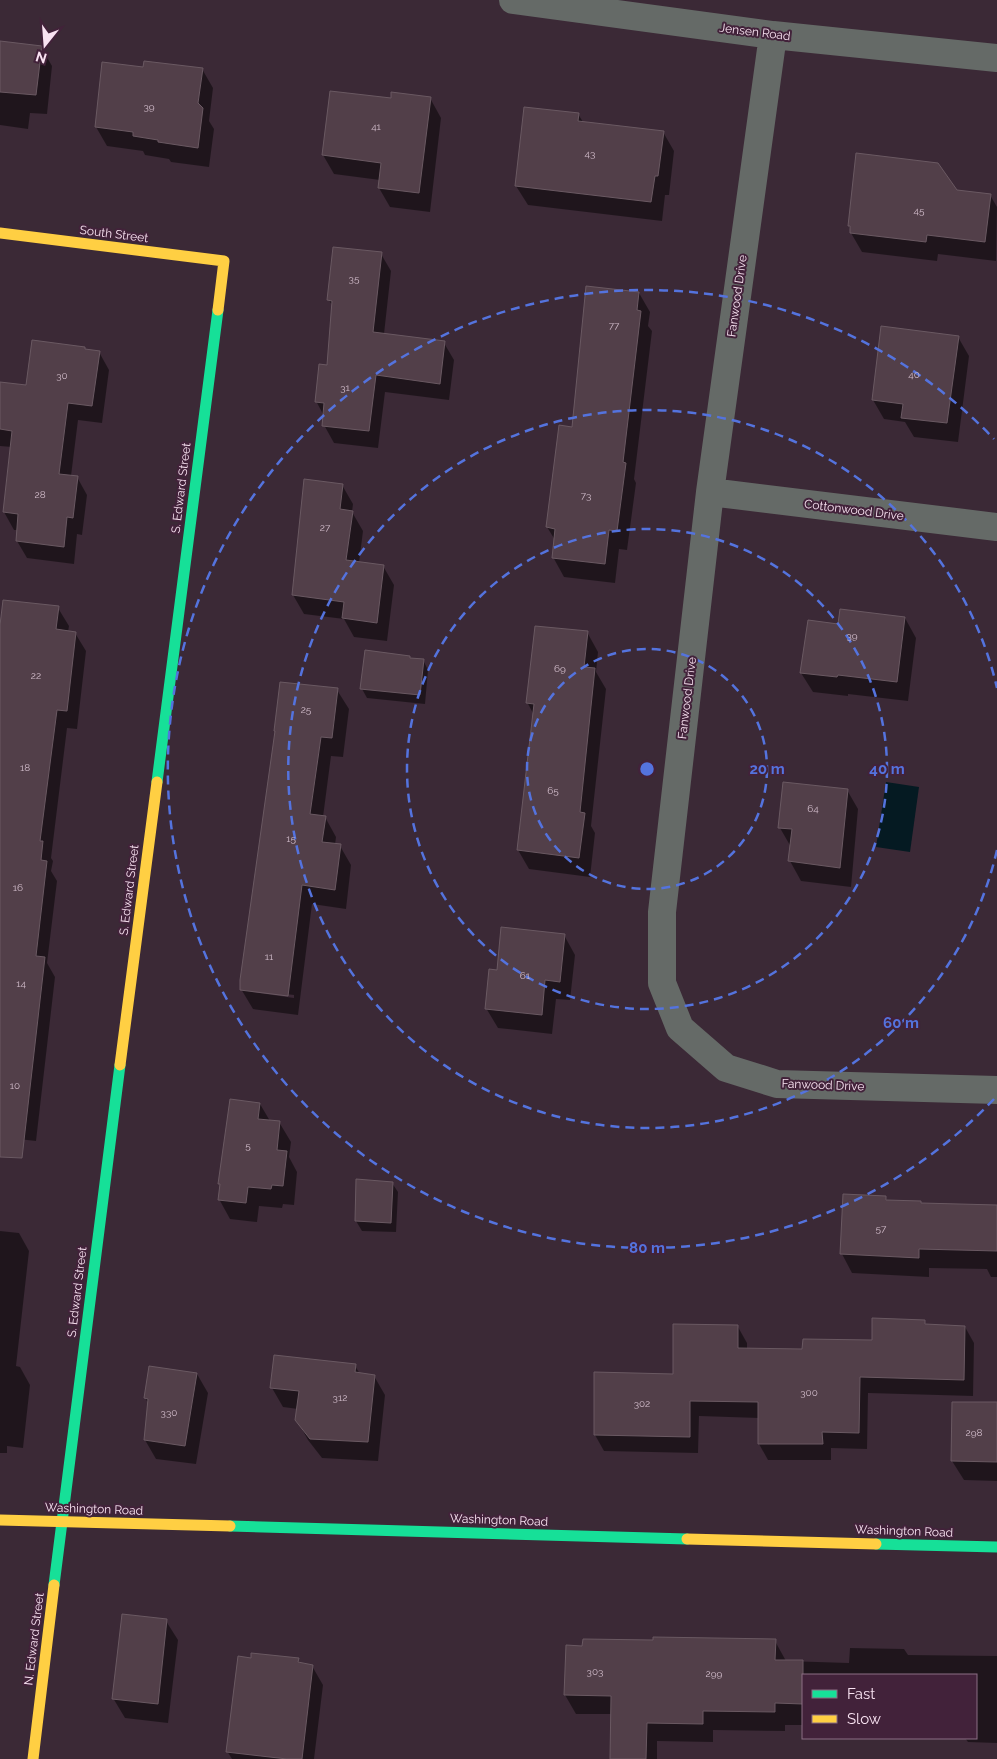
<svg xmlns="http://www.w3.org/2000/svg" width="997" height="1759" font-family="Raleway,sans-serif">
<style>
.water{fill:#051a22}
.shadow{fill:#0007;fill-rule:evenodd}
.building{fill:#523f49;stroke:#6a5962}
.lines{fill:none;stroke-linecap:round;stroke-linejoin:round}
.street{stroke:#656a67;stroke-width:28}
.fast{stroke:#16e098;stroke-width:11}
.slow{stroke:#ffcf43;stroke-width:11}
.ring{fill:none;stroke:#5473de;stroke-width:2.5;stroke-dasharray:9 6}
.labels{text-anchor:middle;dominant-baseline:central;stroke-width:4;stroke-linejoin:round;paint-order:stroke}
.number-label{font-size:10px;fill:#cfbac8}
.street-label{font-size:12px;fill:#f9e3f2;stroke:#42223a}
.centre{fill:#5473de;stroke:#42223a;stroke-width:2.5}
.ring-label{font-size:15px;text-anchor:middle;font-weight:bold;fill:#5473de;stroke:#42223a;stroke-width:4;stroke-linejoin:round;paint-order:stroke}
</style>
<rect width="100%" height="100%" fill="#3b2936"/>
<path class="water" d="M886 782 919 787 910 852 876 847Z"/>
<path class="shadow" d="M0 42 41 47 52 66 47 114 30 113 28 129 0 125Z
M144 69H202L213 88 209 121 214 129 209 167 171 162 169 159 145 155 143 151 107 146 96 127Z
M430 98 441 118 430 212 390 207 379 188 380 180 334 174 323 155 392 99Z
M578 114 583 122 663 132 674 151 669 195H665L662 221 528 205 516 186Z
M957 191 990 195 997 207 996 261 938 254 937 261 862 252 851 233 849 226Z
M381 254 391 271 384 334 444 343 454 360 449 400 385 392 378 448 334 443 324 425V416L316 401 328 366 333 307 329 300Z
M639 293 650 312 648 326 652 331 634 479 636 483 627 550 619 549 615 583 564 577 553 557 555 540 547 527 573 428Z
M958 337 969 356 958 442 914 437 905 422 884 419 873 400Z
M86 351 99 352 109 370 102 423 78 420 71 476 77 477 87 495 82 535 77 534 74 564 27 558 17 541 18 530H14L4 512 12 447 0 446V383L27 386Z
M342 485 353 504 352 512 363 531 359 563 383 566 394 585 387 641 354 637 344 619 304 614 293 595Z
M58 608 69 626 68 632 75 633 86 651 77 729 67 728 51 858 53 861 51 871 57 881 47 963 55 977 36 1141 0 1137V637Z
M905 618 916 638 908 701 848 694V696L813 692 801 673 839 626Z
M587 632 598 652 596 672 606 689 591 826 595 833 590 877 529 869 518 850 534 715 527 702Z
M410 657 411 659 423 660 428 670 425 704 367 698 362 689Z
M337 690 349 709 343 757 331 756 323 817H325L336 837 335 845 340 846 351 865 346 909 312 904 298 1015 253 1009 241 989 276 732ZM252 990 294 995V998L252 992Z
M847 790 858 809 851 887 801 881 790 861 791 847 780 828Z
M564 935 575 955 570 1000 556 999 552 1034 498 1028 486 1008 498 971Z
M260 1104 270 1121 279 1122 291 1142 289 1157 297 1172 294 1205 283 1204 282 1208 259 1206 257 1222 230 1219 219 1199 221 1187 219 1183Z
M392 1183 398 1192 396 1232 362 1231 356 1221Z
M885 1197 888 1201 922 1204 997 1206V1277H991L987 1269 929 1268V1277L852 1273 842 1254Z
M0 1231 19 1233 29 1251 16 1366 20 1367 30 1385 23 1448 7 1446V1453H0Z
M924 1321 927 1326 965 1327 974 1343 973 1396 868 1393 867 1449 831 1448V1460H768L759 1444V1418L699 1416 698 1453 604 1451 595 1435 738 1327 747 1343V1349L803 1350 873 1342Z
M355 1366 360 1374 374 1376 385 1395 378 1461 322 1458 308 1440 297 1420 298 1409 283 1407 272 1388Z
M197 1374 208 1393 196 1464 156 1459 145 1440 149 1404 145 1398Z
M953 1403 997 1404V1481L964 1480 952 1461Z
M166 1621 178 1640 168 1723 125 1718 113 1698Z
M775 1641 786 1661 849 1663 850 1648 904 1649 908 1655 997 1656V1743L968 1742 965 1738H976V1675H803V1725H785V1731L713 1730V1742L657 1741V1759H611L612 1714H576L565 1695Z
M298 1660 301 1664 312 1666 323 1685 314 1759H232L227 1751Z"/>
<path class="building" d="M0 41 42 46 36 95 0 92Z
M144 61 203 68 198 103 203 108 198 148 158 142V140L133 136V132L95 127 102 62 143 67Z
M330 91 391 98V92L431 97 419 193 378 188 381 163 322 155Z
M524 107 579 113 578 121 664 131 658 176H655L651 202 515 186Z
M856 153 938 163 957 190 991 194 985 242 927 235 926 242 850 233V226H848Z
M333 247 382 252 373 332 445 341 440 384 376 375 369 431 322 426 324 403 315 402 319 364 327 365 332 301 327 300Z
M586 286 639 292 637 310 641 311 623 462 626 463 617 531 609 530 605 564 552 558 555 529 546 527 559 425 572 427Z
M881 326 959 336 947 423 901 418 903 404 872 400Z
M32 340 85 347V349L100 351 92 406 68 403 59 474 78 476 73 518 67 517 64 547 16 541 18 514 3 512 12 431 0 429V382L26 385Z
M304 479 343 484 340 509 353 511 346 560 384 565 377 623 342 618 344 602 292 595Z
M3 600 59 606 56 629 76 632 67 711 57 710 40 841H43L41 860 47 861 36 956 45 957 22 1158 0 1157V625Z
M840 609 905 617 897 682 838 675 837 677 800 673 808 620 838 624Z
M535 626 588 631 584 667 595 668 580 812 585 813 579 858 517 850 534 704 526 703Z
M365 650 410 656V658L424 659 420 695 360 689Z
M280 682 338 688 332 738 321 737 310 814 326 816 322 842 341 844 335 890 302 885 288 996 240 990V980L275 731H274Z
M783 782 848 789 840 868 788 861 792 829 778 828Z
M501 927 565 934 560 982 545 980 542 1015 485 1009 489 969 497 970Z
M230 1099 260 1103 258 1119 280 1121 277 1150 287 1151 283 1186 272 1185 271 1189 248 1187 246 1203 218 1200 220 1184H218Z
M356 1179 393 1182 391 1223 355 1221Z
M843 1194 886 1196V1200L921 1201V1203L997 1205V1251L919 1249V1258L840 1254Z
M872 1318 925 1320V1324L965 1326 964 1380 860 1377 859 1433 822 1432 823 1444H758V1402L690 1401V1437L594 1435V1372L673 1374V1324L738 1325V1348L802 1349 803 1339 872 1340Z
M274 1355 356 1364 355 1372 375 1375 368 1442 310 1439 295 1420 299 1391 270 1388Z
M149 1366 197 1373 185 1446 144 1440 148 1399 144 1398Z
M952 1402H997V1462L951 1461Z
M122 1614 167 1619 158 1704 112 1699Z
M653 1637 776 1639 775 1660H803V1704L775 1703V1712L703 1711V1724L647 1723 646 1759H610L611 1696 564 1695 566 1645 582 1646 583 1639 653 1640Z
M251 1653 299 1658 298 1662 313 1665 302 1759H287L226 1752 238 1656 251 1658Z"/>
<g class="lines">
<path class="street" d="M513 0 773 35 997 58
M773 35 710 492 662 912V983L680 1028 726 1068 777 1084 997 1090
M710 492 997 527"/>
<path class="fast" d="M157 782 218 310
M230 1526 687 1539
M876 1544 997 1547
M54 1585 120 1065"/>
<path class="slow" d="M0 233 224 261 218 310
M120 1065 157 782
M0 1520 230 1526
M687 1539 876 1544
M33 1759 54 1585"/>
</g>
<g class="ring">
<circle cx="647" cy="769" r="120"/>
<circle cx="647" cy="769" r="240"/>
<path d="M997 850A359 359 0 1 1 997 688"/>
<path d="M994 1099A479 479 0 1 1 994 439"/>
</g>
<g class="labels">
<g class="number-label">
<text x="149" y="106">39</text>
<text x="376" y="126">41</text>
<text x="590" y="153">43</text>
<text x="919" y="210">45</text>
<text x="354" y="278">35</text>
<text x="614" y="325">77</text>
<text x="914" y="374">40</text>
<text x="62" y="375">30</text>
<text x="345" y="387">31</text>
<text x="40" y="494">28</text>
<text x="586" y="495">73</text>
<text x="325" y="527">27</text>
<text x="852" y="635">39</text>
<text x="560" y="668">69</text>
<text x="36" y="675">22</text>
<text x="306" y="709">25</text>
<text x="25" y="767">18</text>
<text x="553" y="790">65</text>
<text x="813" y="808">64</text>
<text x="291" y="838">15</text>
<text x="18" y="887">16</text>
<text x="269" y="956">11</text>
<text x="525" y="975">61</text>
<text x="21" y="983">14</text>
<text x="15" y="1085">10</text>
<text x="248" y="1145">5</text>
<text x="881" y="1228">57</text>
<text x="809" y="1392">300</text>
<text x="340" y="1397">312</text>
<text x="642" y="1403">302</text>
<text x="169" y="1412">330</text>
<text x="974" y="1432">298</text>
<text x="595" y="1671">303</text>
<text x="714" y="1673">299</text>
</g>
<g class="street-label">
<text transform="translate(755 32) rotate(7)">Jensen Road</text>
<text transform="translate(114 234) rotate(7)">South Street</text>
<text transform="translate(737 296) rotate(-82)">Fanwood Drive</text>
<text transform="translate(181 488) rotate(-83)">S. Edward Street</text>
<text transform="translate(854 510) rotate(7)">Cottonwood Drive</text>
<text transform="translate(687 698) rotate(-83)">Fanwood Drive</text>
<text transform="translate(129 890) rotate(-83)">S. Edward Street</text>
<text transform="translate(823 1085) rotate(2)">Fanwood Drive</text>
<text transform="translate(77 1292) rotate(-83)">S. Edward Street</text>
<text transform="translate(94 1509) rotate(2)">Washington Road</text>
<text transform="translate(499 1520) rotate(2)">Washington Road</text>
<text transform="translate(904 1531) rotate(2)">Washington Road</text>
<text transform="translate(34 1639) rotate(-83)">N. Edward Street</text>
</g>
</g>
<circle cx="647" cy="769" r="8" class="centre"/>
<g class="ring-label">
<text x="767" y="774">20 m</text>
<text x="887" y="774">40 m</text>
<text x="901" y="1028">60 m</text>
<text x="647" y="1253">80 m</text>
</g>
<rect x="802" y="1674" width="175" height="65" fill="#42223a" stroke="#8b6f84"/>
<rect x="812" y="1690" width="25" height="8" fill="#16e098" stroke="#8b6f84"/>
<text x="847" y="1699" font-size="15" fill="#f9e3f2">Fast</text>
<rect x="812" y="1715" width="25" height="8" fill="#ffcf43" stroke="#8b6f84"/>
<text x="847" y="1724" font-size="15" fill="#f9e3f2">Slow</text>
<g transform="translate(45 45) rotate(197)" stroke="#42223a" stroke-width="4" paint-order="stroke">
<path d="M0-4L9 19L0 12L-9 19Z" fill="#f9e3f2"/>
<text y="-8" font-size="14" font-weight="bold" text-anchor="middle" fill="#f9e3f2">N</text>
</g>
</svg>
